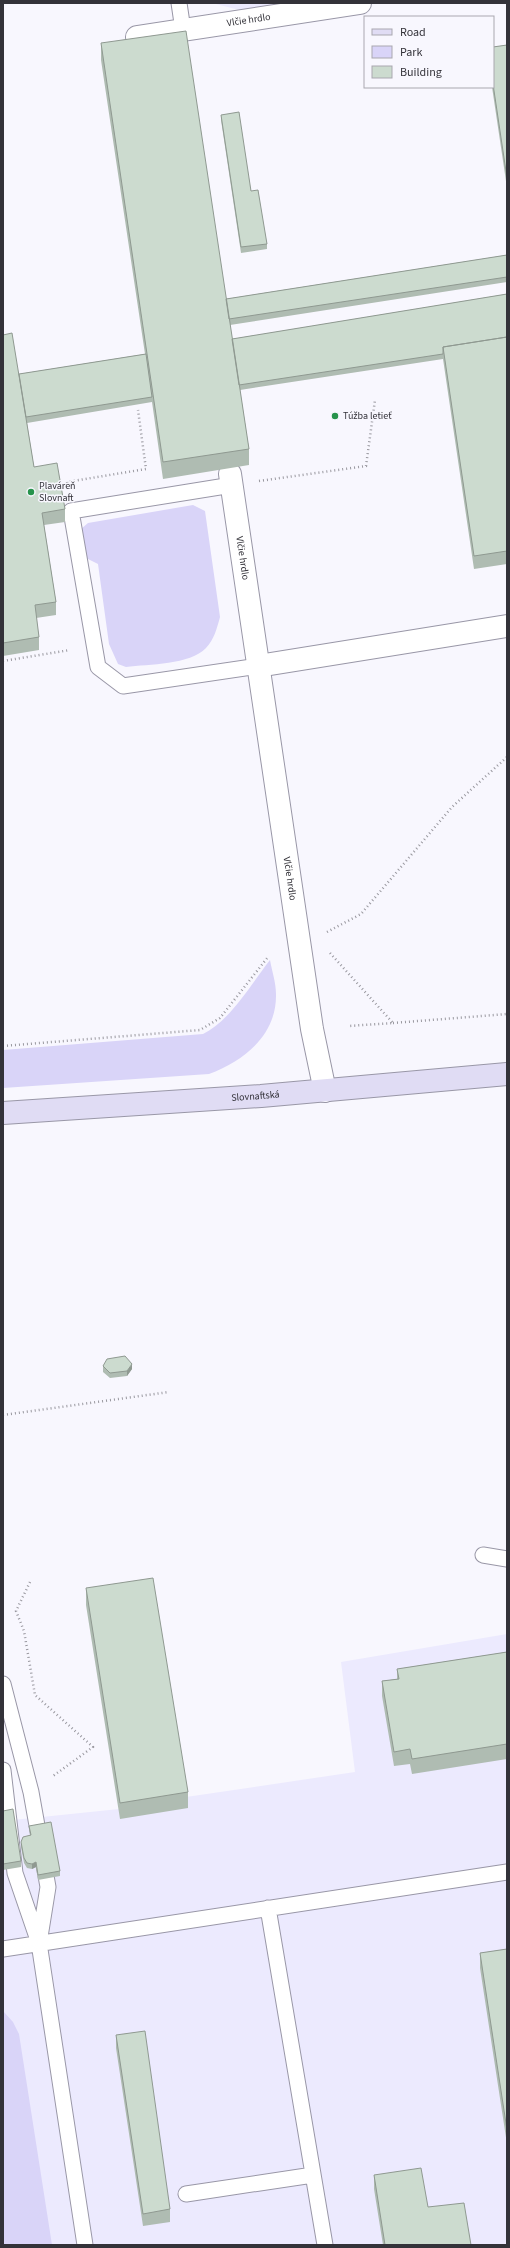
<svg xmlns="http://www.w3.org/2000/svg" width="510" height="2248" font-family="'Source Sans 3',sans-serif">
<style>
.built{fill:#eceafe}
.green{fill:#d9d4f8}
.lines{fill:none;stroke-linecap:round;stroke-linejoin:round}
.lane-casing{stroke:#9997a7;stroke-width:17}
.street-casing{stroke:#9997a7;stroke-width:24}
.secondary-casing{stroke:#9997a7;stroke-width:24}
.path{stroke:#99989f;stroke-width:2.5;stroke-dasharray:1 3;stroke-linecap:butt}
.lane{stroke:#fff;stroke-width:15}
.street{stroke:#fff;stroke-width:22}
.secondary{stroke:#e0dcf4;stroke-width:22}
.wall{fill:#afbcb2}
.shaded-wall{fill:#8f9991}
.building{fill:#ccdbcf;stroke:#8f9991}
.poi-dot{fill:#26934b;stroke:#f8f7fe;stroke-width:1.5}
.labels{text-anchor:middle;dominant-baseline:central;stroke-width:3;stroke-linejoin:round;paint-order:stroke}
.street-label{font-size:10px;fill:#333239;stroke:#f8f7fe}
.poi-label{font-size:10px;fill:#333239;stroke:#f8f7fe;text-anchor:start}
</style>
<rect width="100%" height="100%" fill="#f8f7fe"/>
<path class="built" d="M212 3H305L247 12Z
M507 1634V2245H3V1821L119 1809 186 1797 355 1772 341 1662Z"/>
<path class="green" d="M193 505 205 511 220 617C217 628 214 640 206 648 190 665 149 664 126 667L118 664 109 644 98 564 84 557 81 529 88 523Z
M270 960C272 971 276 983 276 994 277 1035 244 1061 209 1074L3 1088V1050L203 1034C230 1021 251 984 270 960Z
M3 2011 13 2022 19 2034 52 2245H3Z"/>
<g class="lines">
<g class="lane-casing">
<path id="lane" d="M179 3 183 30
M232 485 71 511 98 667 123 686 258 666
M483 1555 507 1559
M3 1684 31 1792 48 1887 39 1943
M3 1770 15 1873 39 1943 85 2245
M268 1908 325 2245
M3 1949 507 1872
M186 2194 313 2175"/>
</g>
<g class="street-casing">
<g id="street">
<path id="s1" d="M137 37 360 3"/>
<path id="s2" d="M230 474 312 1029 325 1091"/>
<path d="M258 666 507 626"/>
</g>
</g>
<g class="secondary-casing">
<g id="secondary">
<path id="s3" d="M3 1113 261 1096 507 1074"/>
</g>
</g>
<path class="path" d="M259 481 366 466 375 400
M68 487 67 482 146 469 138 410
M3 661 70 650
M327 932 361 914 452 807 507 757
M330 953 393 1023 349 1026
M393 1023 507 1014
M3 1046 200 1030 220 1018 268 957
M3 1415 169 1392
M30 1582 16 1611 24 1631 35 1695 93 1747 53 1776"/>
<use href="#lane" class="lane"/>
<use href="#street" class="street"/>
<use href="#secondary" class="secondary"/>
</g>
<path class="wall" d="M101 43 226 299 507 255V282L230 325 232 339 507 294V564L474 569 443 359 240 390 249 449V465L163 479 152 402 27 423 34 467 65 509V522L44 525 56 602V615L36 618 39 637V650L3 656V335L19 374 145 354 101 60Z
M507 45V188L492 87H493V47Z
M221 115 251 191 267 244V249L241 253 221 120Z
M103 1366 132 1369 127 1376 110 1378 103 1372Z
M86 1588 188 1792V1808L120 1819 86 1605Z
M507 1652V1759L412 1774 410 1764 394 1766 382 1696V1681L397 1679V1669Z
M3 1811 21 1861V1867L3 1870Z
M29 1826 60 1871V1876L38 1880 36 1867 32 1869 27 1868 24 1863 21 1847V1842L30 1835Z
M507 1949V2144L480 1968V1953Z
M116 2035 170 2209V2222L143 2226 116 2048Z
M374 2175 428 2207 471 2245H383L374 2189Z"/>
<path class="shaded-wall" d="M132 1364V1369L127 1376V1371Z
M36 1862V1867L32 1869V1864Z"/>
<path class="building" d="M186 31 249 449 163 462 101 43Z
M507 45V178L493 84V47Z
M239 112 251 191 258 190 267 244 241 247 221 115Z
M507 255V277L229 319 226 299Z
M507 294V337L443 347V354L239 385 232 339Z
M12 333 34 467 57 463 65 509 42 513 56 602 35 605 39 637 3 643V335Z
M507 337V551L474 556 443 347Z
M146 354 152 397 26 417 19 374Z
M125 1356 132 1364 127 1371 110 1373 103 1366 107 1359Z
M153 1578 188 1792 120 1803 86 1588Z
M507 1652V1744L412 1759 410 1749 394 1752 382 1681 399 1679 397 1669Z
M13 1809 21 1861 3 1864V1811Z
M51 1822 60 1871 38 1875 36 1862 32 1864 27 1863 24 1858 21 1842 23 1837 31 1835 29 1826Z
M507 1949V2130L480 1953Z
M145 2031 170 2209 143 2214 116 2035Z
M421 2168 428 2207 464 2203 471 2245H385L374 2175Z"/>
<g class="poi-dot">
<circle cx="335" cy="416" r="4"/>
<circle cx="31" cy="492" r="4"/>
</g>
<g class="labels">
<g class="street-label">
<text stroke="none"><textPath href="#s1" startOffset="113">Vlčie hrdlo</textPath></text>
<text stroke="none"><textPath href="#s2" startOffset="85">Vlčie hrdlo</textPath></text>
<text stroke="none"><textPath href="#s2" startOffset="409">Vlčie hrdlo</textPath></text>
<text stroke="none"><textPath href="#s3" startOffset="253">Slovnaftská</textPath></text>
</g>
<g class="poi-label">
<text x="343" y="416">Túžba letieť</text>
<text x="39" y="486">Plaváreň<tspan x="39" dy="12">Slovnaft</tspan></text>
</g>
</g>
<rect width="510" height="2248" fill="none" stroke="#333239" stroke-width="8"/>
<rect x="364" y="16" width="130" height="72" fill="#f8f7fe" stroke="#a9a8af"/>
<rect x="372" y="29" width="20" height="6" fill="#e0dcf4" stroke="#a9a8af"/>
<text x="400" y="36" font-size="12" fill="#333239">Road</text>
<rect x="372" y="46" width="20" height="12" fill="#d9d4f8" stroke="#a9a8af"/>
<text x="400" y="56" font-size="12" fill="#333239">Park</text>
<rect x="372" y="66" width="20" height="12" fill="#ccdbcf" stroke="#a9a8af"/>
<text x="400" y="76" font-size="12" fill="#333239">Building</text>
</svg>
